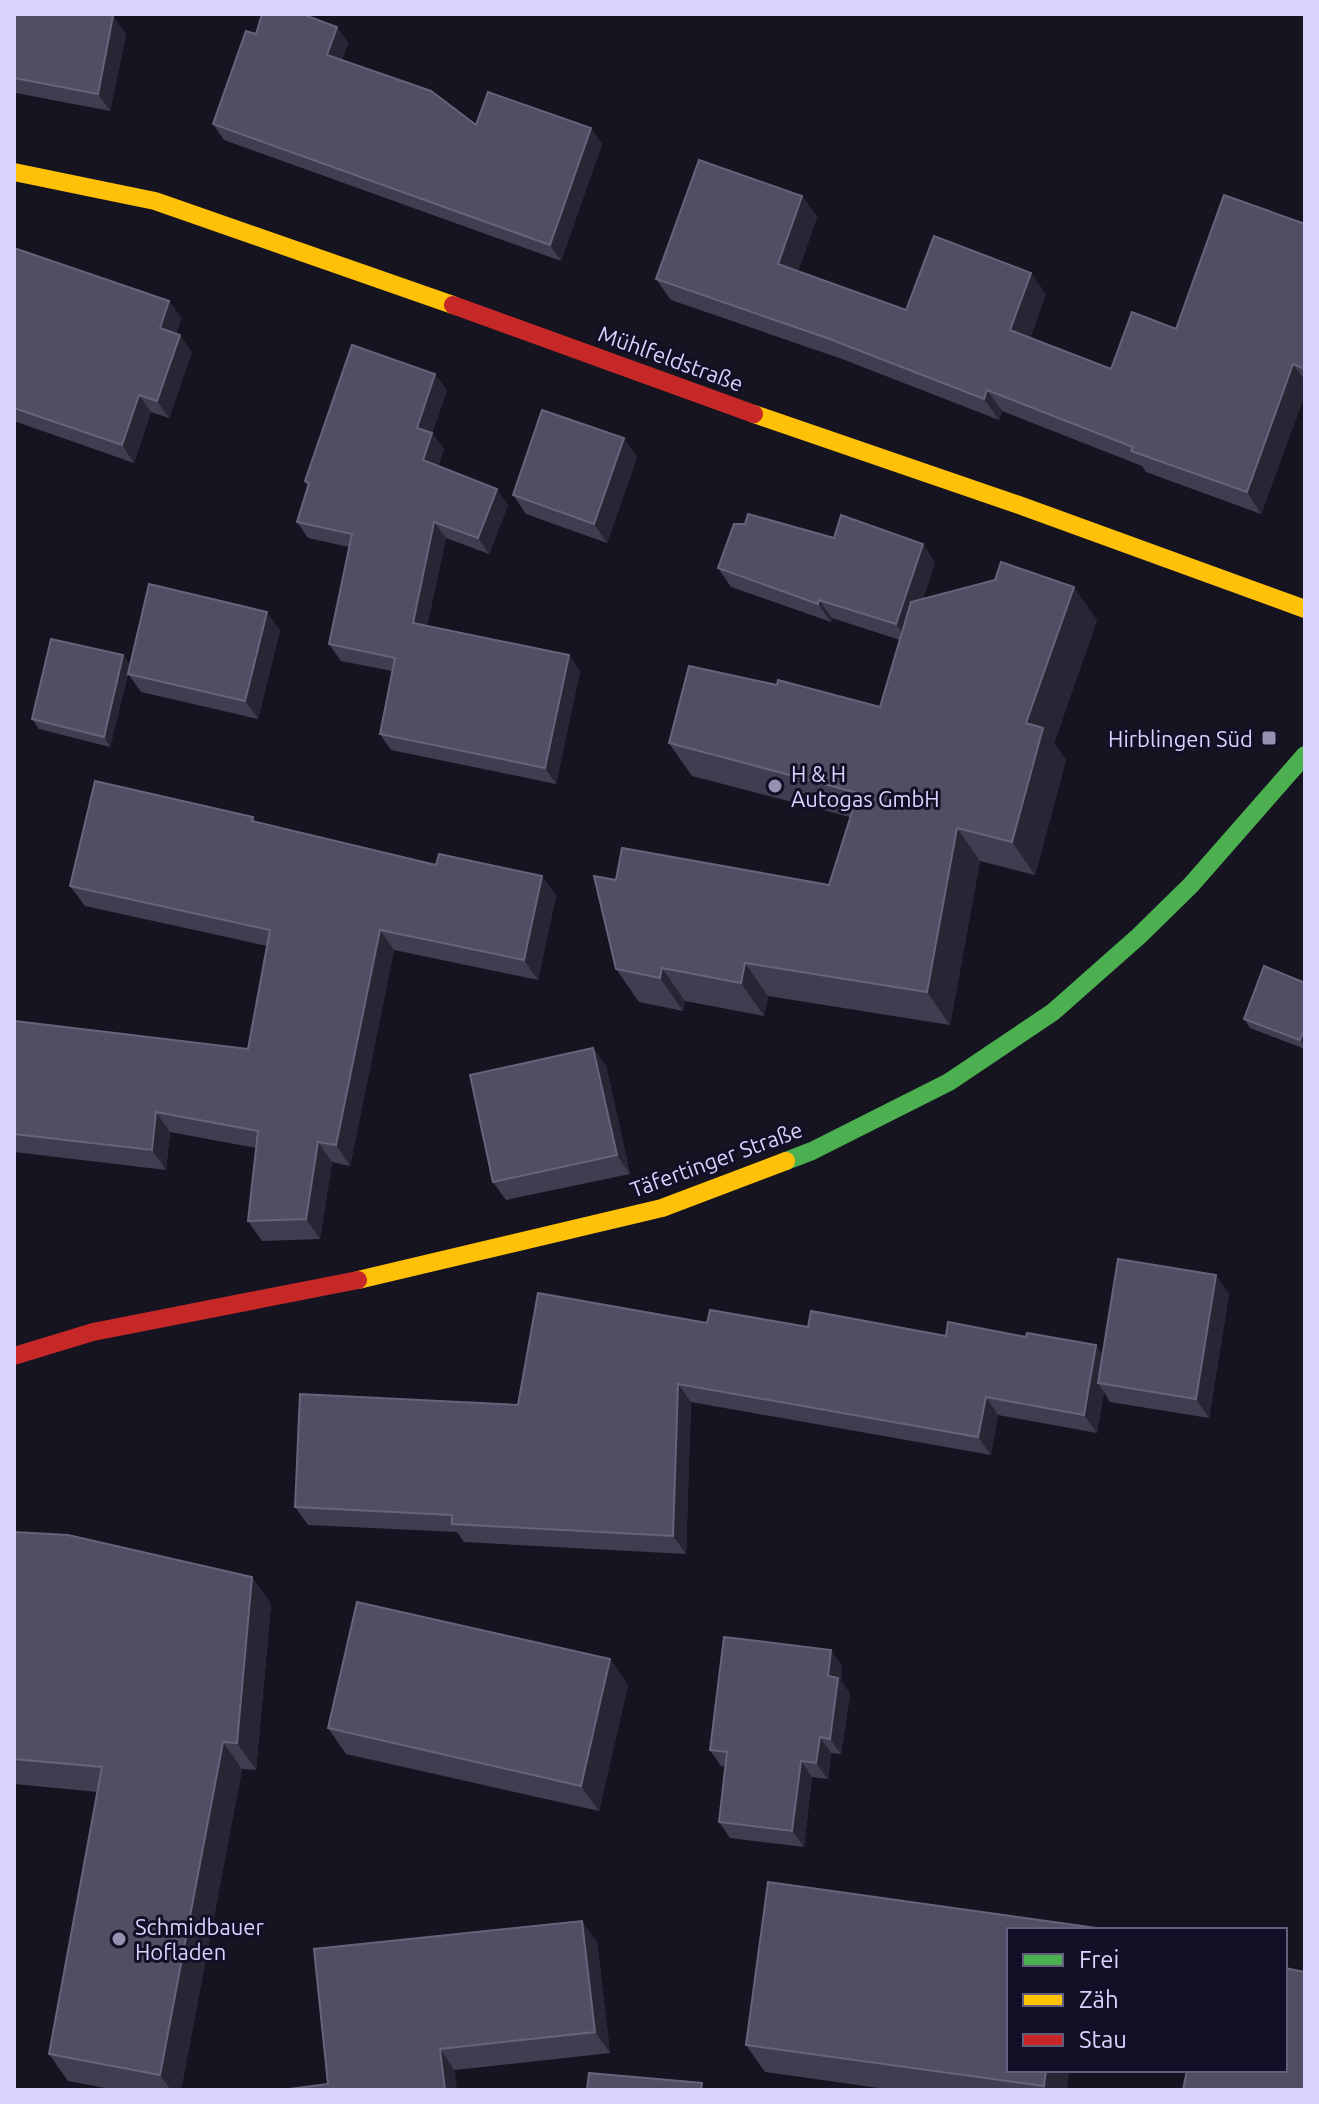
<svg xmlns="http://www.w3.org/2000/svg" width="1319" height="2104" font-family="Ubuntu,sans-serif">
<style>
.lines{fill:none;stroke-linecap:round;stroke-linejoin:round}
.fast{stroke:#4caf50;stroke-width:18}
.slow{stroke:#ffc107;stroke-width:18}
.jam{stroke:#c62828;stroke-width:18}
.wall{fill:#403d50}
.shaded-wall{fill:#282635}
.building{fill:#504e63;stroke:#66637b;stroke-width:2}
.poi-dot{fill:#9591b1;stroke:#130f26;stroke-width:3}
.labels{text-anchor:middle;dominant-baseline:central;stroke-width:6;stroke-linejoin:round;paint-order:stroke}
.street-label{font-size:22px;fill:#d9d4ff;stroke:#130f26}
.poi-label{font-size:22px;fill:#d9d4ff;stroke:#130f26;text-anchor:start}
</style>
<rect width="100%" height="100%" fill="#161421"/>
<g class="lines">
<path class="fast" d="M786 1161 812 1151 949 1082 1053 1012 1139 936 1191 885 1305 755"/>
<path class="slow" d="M14 172 155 201 453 305
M754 414 1019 505 1305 609
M358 1280 662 1208 786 1161"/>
<path class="jam" d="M453 305 754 414
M14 1356 93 1332 358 1280"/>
</g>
<path class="wall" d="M14 14 113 16 126 34 110 111 16 93V97L14 96Z
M337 27 348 43 342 60 476 125 602 144 561 261 224 140 213 124 256 34Z
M802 196 817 217 798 271 906 310 1046 294 1030 338 1111 369 1176 329 1305 224V394L1261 514 1146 472 1142 466 1002 411 999 420 842 359 671 300 656 279Z
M14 248 169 301 181 318 176 334 192 352 169 418 151 412 134 463 14 421Z
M447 390 432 433 444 449 438 466 508 505 489 554 446 538 427 626 580 671 556 784 391 750 380 734 392 671 341 661 329 644 349 547 308 538 297 522 308 486 305 481Z
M637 457 607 543 526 514 513 495Z
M834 538 935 562 923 599 1097 620 1054 743 1066 760 1035 875 980 861 950 1025 768 996 764 1016 685 1001 683 1011 639 1002 616 969V880L829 885 850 817 692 776 669 743 880 707 900 640 832 618 831 622 731 587 718 568Z
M280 630 258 719 141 692 128 674 110 747 39 729 32 719 123 655 130 665Z
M253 817 255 822 436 865 542 876 556 896 538 980 394 950 350 1166 332 1162 320 1239 262 1241 248 1221 256 1148 170 1132 166 1170 14 1152V1021L248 1049 267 946 85 906 70 886Z
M1305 983V1049L1250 1028 1244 1019Z
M593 1048 606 1066 630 1174 506 1200 493 1182Z
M1229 1294 1209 1418 1110 1402 1104 1392 1097 1433 998 1415 991 1455 691 1402 686 1554 464 1542 457 1532 308 1525 295 1507 518 1405 707 1323 808 1327 946 1336 1026 1337 1096 1345 1102 1354Z
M14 1532 252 1577 271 1604 256 1770 242 1769 181 2090H116L68 2081 49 2054 98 1792 14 1784Z
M610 1659 628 1685 599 1811 346 1754 328 1728Z
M842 1666 841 1681 850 1694 841 1754 831 1753 828 1779 812 1777 804 1847 730 1838 719 1822 726 1766H721L710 1750Z
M1009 1930 1067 2090H893L765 2072 746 2045Z
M597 1942 610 2053 328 2084Z"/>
<path class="shaded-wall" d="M113 16 126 34 110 111 98 94Z
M337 27 348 43 338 71 327 55Z
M591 128 602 144 561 261 550 245Z
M802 196 817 217 793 285 778 264Z
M1031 273 1046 294 1025 351 1010 330Z
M169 301 181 318 172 345 160 328Z
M180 335 192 352 169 418 157 401Z
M1293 364 1305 381V394L1261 514 1247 492Z
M435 374 447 390 428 444 417 428Z
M987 390 1002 411 999 420 984 399Z
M139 395 151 412 134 463 122 445Z
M432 433 444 449 434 476 423 460Z
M624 438 637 457 607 543 594 524Z
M497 489 508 505 489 554 478 538Z
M434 522 446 538 424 639 413 623Z
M923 544 935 562 909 643 896 624Z
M1074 587 1097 620 1054 743 1066 760 1035 875 1012 842 1026 723Z
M819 600 832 618 831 622 818 604Z
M267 612 280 630 258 719 245 701Z
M123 655 130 665 110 747 104 737Z
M569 655 580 671 556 784 545 768Z
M957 828 980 861 950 1025 927 992Z
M542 876 556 896 538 980 524 960Z
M380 930 394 950 350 1166 336 1145Z
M745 963 768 996 764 1016 741 983Z
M662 968 685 1001 683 1011 660 978Z
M1305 1028V1047L1300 1040Z
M593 1048 606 1066 630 1174 617 1155Z
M156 1112 170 1132 166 1170 152 1150Z
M318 1142 332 1162 320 1239 306 1219Z
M1216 1275 1229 1294 1209 1418 1196 1399Z
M1096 1345 1109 1363 1098 1383 1104 1392 1097 1433 1084 1415Z
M678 1384 691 1402 686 1554 673 1536Z
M986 1397 998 1415 991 1455 978 1437Z
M252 1577 271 1604 256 1770 237 1743Z
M831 1650 842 1666 841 1681 850 1694 841 1754 830 1739 828 1676Z
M610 1659 628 1685 599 1811 581 1786Z
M820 1737 831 1753 828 1779 816 1763Z
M223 1742 242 1769 181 2090H171L160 2075Z
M801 1761 812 1777 804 1847 792 1831Z
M582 1921 597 1942 610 2053 595 2032Z
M440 2049 455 2071 457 2090H445Z
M1046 2070H1069L1067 2090H1047L1044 2086Z"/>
<path class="building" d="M14 14H101L113 16 98 94 14 78Z
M262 14H302L337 27 327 55 431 91 476 125 488 92 591 128 550 245 213 124 246 31 256 34Z
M699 160 802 196 778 264 906 310 934 236 1031 273 1010 330 1111 369 1132 312 1176 329 1224 195 1305 224V369L1293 364 1247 492 1131 451 1133 447 987 390 984 399 827 338 656 279Z
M14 248 169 301 160 328 180 335 157 401 139 395 122 445 14 408Z
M352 345 435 374 417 428 432 433 423 460 497 489 478 538 434 522 413 623 569 655 545 768 380 734 395 658 329 644 352 534 297 522 309 483 305 481Z
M542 410 624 438 594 524 513 495Z
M748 514 834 538 841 515 923 544 896 624 819 600 818 604 718 568 734 524H745Z
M1001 562 1074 587 1026 723 1043 728 1012 842 957 828 927 992 745 963 741 983 662 968 660 978 616 969 594 876 616 880 622 848 829 885 858 793 669 743 689 666 777 685 778 680 880 707 911 602 995 580Z
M149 584 267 612 245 701 128 674Z
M51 639 123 655 104 737 32 719Z
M95 781 253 817 252 821 436 865 439 854 542 876 524 960 380 930 336 1145 318 1142 306 1219 248 1221 258 1131 156 1112 152 1150 14 1134V1021L248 1049 270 930 70 886Z
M1264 966 1305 983V1028L1300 1040 1244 1019Z
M593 1048 617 1155 493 1182 470 1075Z
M1118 1259 1216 1275 1196 1399 1098 1383Z
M538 1293 707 1323 710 1310 808 1327 811 1311 946 1336 948 1322 1026 1337 1027 1333 1096 1345 1084 1415 986 1397 978 1437 678 1384 673 1536 452 1524V1515L295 1507 300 1394 518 1405Z
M14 1532 68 1535 252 1577 237 1743 223 1742 160 2075 49 2054 102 1767 14 1759Z
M357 1602 610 1659 581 1786 328 1728Z
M724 1637 831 1650 828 1676 838 1678 830 1739 820 1737 816 1763 801 1761 792 1831 719 1822 727 1752 710 1750Z
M768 1882 1111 1930H1009V2070H1046L1044 2086 746 2045Z
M582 1921 595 2032 440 2049 445 2090H290V2089L328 2084 314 1949Z
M1285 1968 1305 1972V2090H1183L1187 2070H1285Z
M589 2073 702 2083 701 2090H587Z"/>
<g class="poi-dot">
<rect x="1261" y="730" width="16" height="16" rx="4"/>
<circle cx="775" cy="786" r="8"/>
<circle cx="119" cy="1939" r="8"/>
</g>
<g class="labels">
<g class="street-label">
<text transform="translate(671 358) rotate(20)">Mühlfeldstraße</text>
<text transform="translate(716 1159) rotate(-20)">Täfertinger Straße</text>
</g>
<g class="poi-label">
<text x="1253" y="738" text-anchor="end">Hirblingen Süd</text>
<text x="791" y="773">H &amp; H<tspan x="791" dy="25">Autogas GmbH</tspan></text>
<text x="135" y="1926">Schmidbauer<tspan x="135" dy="25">Hofladen</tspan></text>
</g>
</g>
<rect width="1319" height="2104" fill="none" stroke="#d9d4ff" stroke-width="32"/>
<rect x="1007" y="1928" width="280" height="144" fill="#130f26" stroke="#625e7d" stroke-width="2"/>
<rect x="1023" y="1954" width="40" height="12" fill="#4caf50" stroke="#625e7d" stroke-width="2"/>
<text x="1079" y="1968" font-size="24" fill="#d9d4ff">Frei</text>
<rect x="1023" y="1994" width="40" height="12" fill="#ffc107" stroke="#625e7d" stroke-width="2"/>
<text x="1079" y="2008" font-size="24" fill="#d9d4ff">Zäh</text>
<rect x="1023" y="2034" width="40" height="12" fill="#c62828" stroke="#625e7d" stroke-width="2"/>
<text x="1079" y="2048" font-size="24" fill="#d9d4ff">Stau</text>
</svg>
